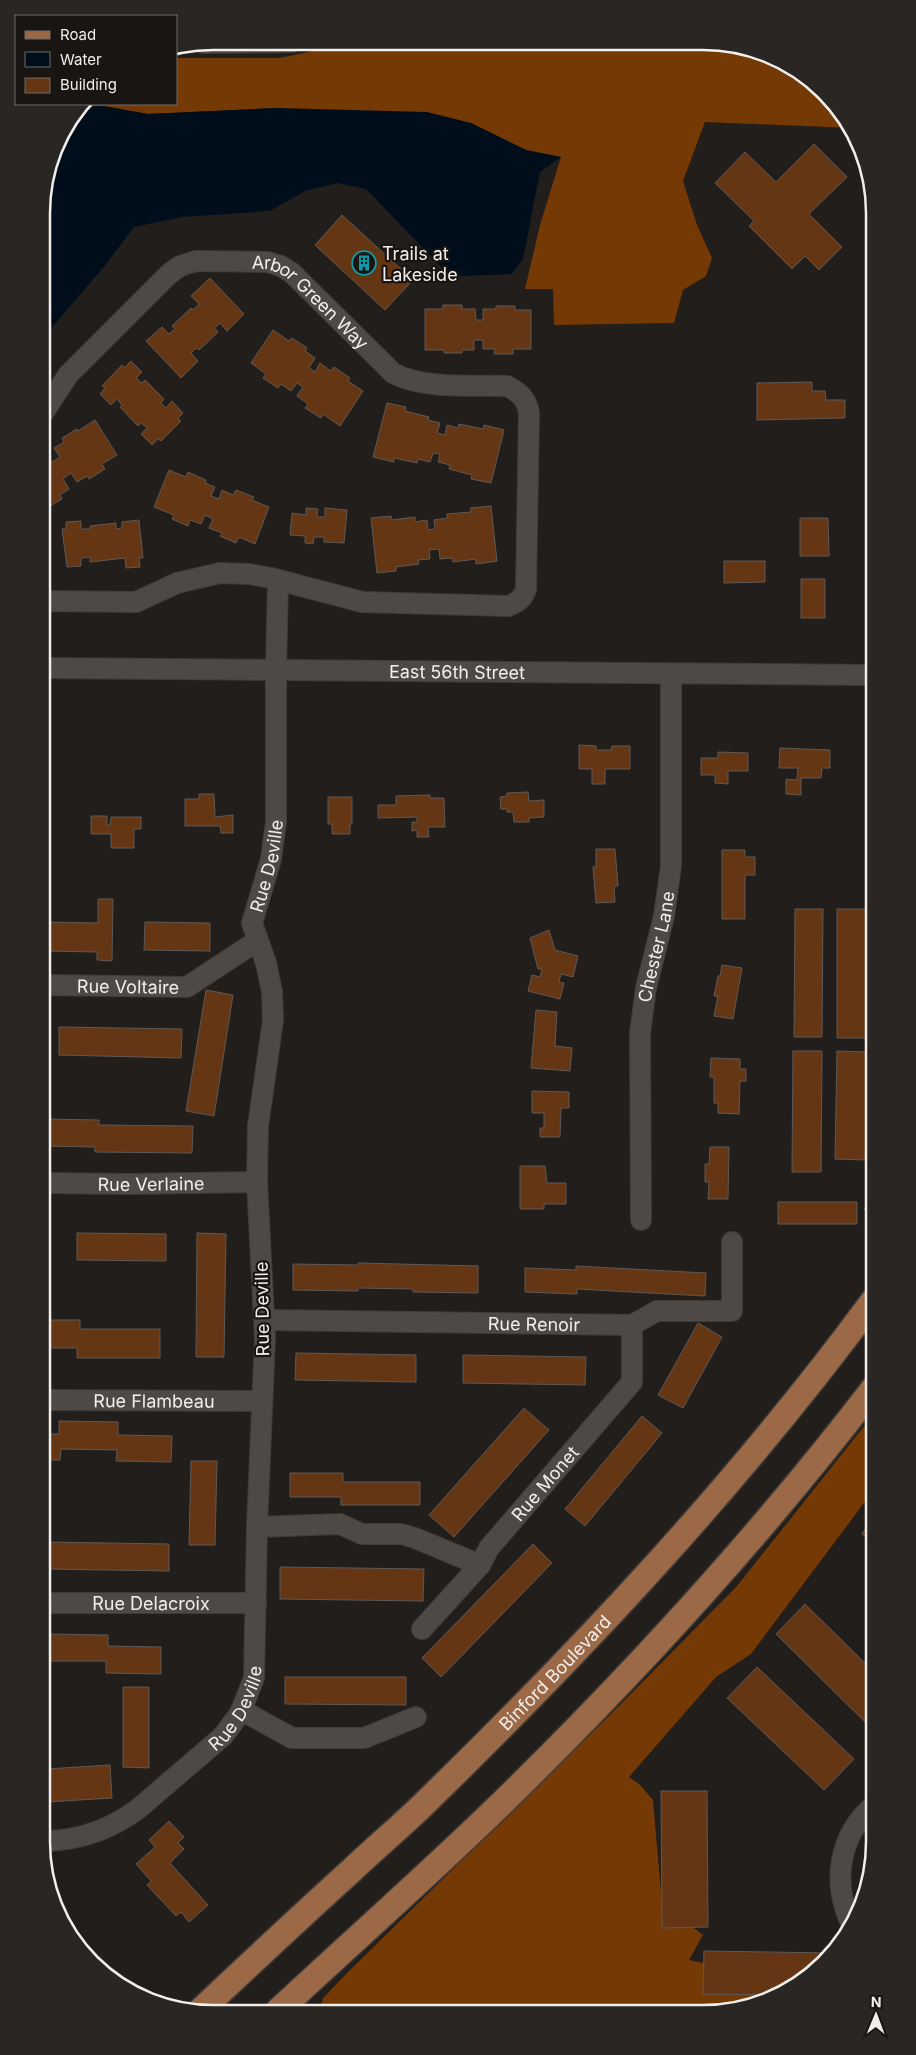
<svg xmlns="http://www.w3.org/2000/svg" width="916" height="2055" font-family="Inter,sans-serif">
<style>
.forest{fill:#743904}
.water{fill:#000e1c}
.building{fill:#653614;stroke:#5e5956}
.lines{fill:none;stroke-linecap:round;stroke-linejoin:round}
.minor-casing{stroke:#3e3b39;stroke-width:22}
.major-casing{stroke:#3e3b39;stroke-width:28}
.minor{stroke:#4f4946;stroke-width:20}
.major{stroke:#9c6947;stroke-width:25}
.labels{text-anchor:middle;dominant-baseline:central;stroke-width:4.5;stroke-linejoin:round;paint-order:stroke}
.poi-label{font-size:18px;fill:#f1eeec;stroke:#191512;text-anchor:start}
.street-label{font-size:18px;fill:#f1eeec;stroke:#191512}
.rim{fill:none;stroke:#f1eeec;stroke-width:2.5}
</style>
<rect width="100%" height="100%" fill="#221e1b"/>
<path class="forest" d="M359 42 736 45 816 84 852 128 705 122 683 181 697 225 712 258 706 276 683 290 674 323 554 325 553 289H525L540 225 561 157 526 150 471 123 276 108 148 114 103 106 82 107 85 104H176V58H279Z
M873 1415V1491L751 1654 716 1677 629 1777 639 1784 653 1800 662 1904 703 1935 689 1960 799 1984 748 2008 320 2010 323 1998 347 1973 613 1712 737 1586Z"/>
<path class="water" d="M103 106 148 114 276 108 427 112 471 123 526 150 561 157 540 172 523 259 512 274 463 276 446 272 366 189 337 183 305 191 270 211 182 217 134 227 103 268 47 333 42 336V202L59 137 82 107Z"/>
<path class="building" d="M814 144 847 177 809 214 842 247 819 270 805 256 792 269 749 226 754 221 715 183 745 152 776 182Z
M342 215 413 280 385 310 315 245Z
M210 278 244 314 227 331 220 323 215 328 218 332 199 350 196 348 191 353 198 361 181 378 146 341 162 327 169 334 175 329 172 326 191 308 193 310 199 304 191 296Z
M443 305H462V309H475L476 320H483V309H496V306H515V310H531V349H513V354H494L495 349H483V340H474V350H462V353H444V350H425V309H443Z
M273 330 289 341 292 338 307 348 305 351 315 358 309 368 315 372 320 363 331 371 334 367 350 378 348 381 363 391 340 426 323 414 321 418 305 408 308 404 297 396 303 387 297 383 291 391 281 384 278 388 263 378 266 374 251 363Z
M131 361 142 372 136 378 142 383 145 380 164 399 161 403 166 408 172 401 183 413 178 418 181 421 161 441 158 439 152 445 141 434 147 428 141 423 138 426 120 407 122 405 117 399 111 405 100 394 105 388 102 386 122 365 124 368Z
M812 382V391H825L826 400H845V418L757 420V383Z
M387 403 406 407 405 411 429 417 428 420 440 423 437 433 445 435 447 425 458 428 459 424 483 429 484 425 504 430 491 483 471 479 472 475 449 469 450 465 438 462 440 454 433 453 430 462 418 459 417 463 394 458V462L373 457Z
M95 420 117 455 102 464 105 469 89 479 87 476 77 482 71 473 63 479 69 489 60 495 62 499 47 508 45 505 43 506 42 458 47 455 52 462 60 457 54 448 64 442 62 438 77 429 78 431Z
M169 470 186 477 188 472 206 480 205 483 215 487 211 496 219 499 222 490 233 495 236 490 254 497 252 500 269 507 255 544 239 537 236 543 220 536 222 533 209 528 213 519 205 515 201 524 190 520 188 526 172 519 174 515 154 507Z
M491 506 497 561 476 564V559L453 562 452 558 440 559 439 549 429 550 430 559 418 560 419 564 396 567V571L377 573 371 518 391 516 392 520 415 517V522L427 520 428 530 435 529 434 520 447 518V514L471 512 470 508Z
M306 508 318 509 317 517H325V508L347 510 344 543 324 542V537H314L313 544 305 543V536L290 535 292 513 306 515Z
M800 518H828L829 556H800Z
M139 520 143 558H139L140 567 126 568 125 558 90 562V557L81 558V566L67 567 62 529H66V522L81 521V529H90V526L116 523V529L122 528V522Z
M724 561H765V582L724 583Z
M801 579H825V618H801Z
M579 745 596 746V750H611L612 746H630V769H605V784H592V769H579Z
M780 748 830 750V768H822L821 778H801V795L786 794V779L797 780 798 768H779Z
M718 752 748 753V771H728V784L715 783V775H701V758H718Z
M528 792 529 801 544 800V817L529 818V822H514L513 812H507V809H501L500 797 507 796V793Z
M199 794H214L215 817 233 815V833H221L220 826H185V799H199Z
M430 795V798H444L445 827H428L429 837H417V830L412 831V822H417V817L378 818V805H396V796Z
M328 797H352V824H350V834H332V824H328Z
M91 816H107V825H110L111 817H141V829H134V848H111V834H91Z
M596 849H615L618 886H614L615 902 596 903 593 867H596Z
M722 850H745V857H755V875H745V919H722Z
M98 899H113L112 961 97 960V952L44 951V922L98 923Z
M795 909H823L822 1037H794Z
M837 909H868L867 1038H837Z
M145 922 210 923V951L144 950Z
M549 930 555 950 578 956 573 977 561 974 559 982 564 983 560 999 528 991 532 975 540 977 542 969H538L530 938Z
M722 965 742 968 733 1019 714 1016 718 996H714L718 976H720Z
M206 990 233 995 214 1116 186 1111Z
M536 1010 557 1012 555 1046 572 1048 570 1071 531 1068Z
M59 1027 182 1029 181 1058 59 1055Z
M793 1051H822L821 1172H792Z
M837 1051 867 1052 866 1160 835 1159Z
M711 1058 740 1059V1069H746V1081H740L739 1114 718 1113V1103H714V1077H710Z
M532 1091 569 1092V1108H561L560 1137H540V1128H544V1113H532Z
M45 1119 99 1120V1125L193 1126 192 1153 95 1152V1147L45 1146Z
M710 1147H729L728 1199H708L709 1182H705V1164H709Z
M520 1166H545L547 1183H566V1204H544V1209H520Z
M872 1196V1215L864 1209Z
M778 1202H857V1224H778Z
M77 1233 166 1234V1261L77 1260Z
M197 1233 226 1234 224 1357H196Z
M358 1263 478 1266V1293L413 1292V1289L358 1288V1291L293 1290V1264L358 1265Z
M576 1266 706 1273 705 1296 577 1289V1294L525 1292V1268L576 1270Z
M45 1320H80V1329H160V1358H77V1348H45Z
M698 1323 722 1337 683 1408 658 1395Z
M296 1353 416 1355V1382L295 1380Z
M463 1355 586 1357 585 1385 463 1383Z
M524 1408 549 1430 454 1537 429 1515Z
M642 1416 662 1433 585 1526 565 1509Z
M59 1421 118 1422V1435L172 1436 171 1462 116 1461 117 1450 61 1449 60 1460H46V1434H59Z
M191 1461H217L215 1545H189Z
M290 1473H343V1482H420V1505H341V1497H290Z
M873 1518V1541L862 1534Z
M46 1542 169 1544V1571L46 1569Z
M533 1544 552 1563 441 1677 422 1658Z
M280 1567 424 1569 423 1601 280 1599Z
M805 1604 874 1672V1731L776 1634Z
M46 1634 108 1635V1646L161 1647V1674L106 1673V1661H46Z
M757 1667 854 1759 824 1790 727 1698Z
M285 1677H406V1705L285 1704Z
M123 1687H149V1768L123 1767Z
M110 1765 112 1798 47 1802V1769Z
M661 1791H707L708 1927 662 1928Z
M169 1821 184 1837 178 1843 184 1849 170 1863 208 1905 189 1922 181 1912 176 1916 147 1885 151 1881 136 1864 155 1847 149 1840Z
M704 1951 833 1953 798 1985 776 1995 703 1994Z"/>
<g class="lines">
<g class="minor-casing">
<g id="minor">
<path d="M203 43 292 42"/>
<path id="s1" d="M42 415 68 375 169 274 180 266 196 261 268 262 281 266 292 273 393 373C421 389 474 385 507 386 519 392 527 399 529 413L526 589C523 599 517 603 508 606L362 602 271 578 249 574 220 573 177 583 136 602 43 601"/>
<path id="s2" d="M43 668 870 675"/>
<path id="s3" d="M44 985 187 987 257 941"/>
<path id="s4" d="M45 1183 128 1184 257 1182"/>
<path id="s5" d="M641 1220 640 1033 646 988 664 916 671 866V674"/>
<path id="s6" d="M265 1320 632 1325 657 1311H732V1242"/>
<path id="s7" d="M46 1400 262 1401"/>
<path d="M257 1527 340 1524 362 1534H401L415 1538 480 1565"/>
<path id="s8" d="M46 1603H256"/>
<path id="s9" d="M422 1629 480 1565 489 1548 632 1382V1325"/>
<path d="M241 1710 292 1738H364L416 1717"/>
<path id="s10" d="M47 1841C80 1840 111 1829 138 1809L223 1736 240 1713 254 1678 257 1527 265 1338 257 1182 258 1126 273 1020 272 992 266 963 252 923 271 859 276 822V670L278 581"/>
<path d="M852 1925C831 1883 839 1835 874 1805"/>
</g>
</g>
<g class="major-casing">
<g id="major">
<path id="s11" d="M201 2010C251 1963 301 1916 352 1870 377 1846 404 1824 428 1800 588 1644 740 1481 873 1301"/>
<path d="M279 2010C353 1941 429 1874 501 1804 634 1674 760 1536 873 1389"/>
</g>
</g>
<use href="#minor" class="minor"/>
<use href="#major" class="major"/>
</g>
<defs>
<g id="building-ring" transform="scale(1.25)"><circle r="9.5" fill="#191512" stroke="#0f9aa8" stroke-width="1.5"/><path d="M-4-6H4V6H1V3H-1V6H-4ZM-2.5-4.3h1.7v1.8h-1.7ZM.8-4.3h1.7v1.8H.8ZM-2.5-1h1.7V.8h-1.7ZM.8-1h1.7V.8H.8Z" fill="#0f9aa8"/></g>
</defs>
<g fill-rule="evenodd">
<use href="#building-ring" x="364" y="263"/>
</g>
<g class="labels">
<g class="poi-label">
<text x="382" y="253">Trails at<tspan x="382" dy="21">Lakeside</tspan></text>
</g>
<g class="street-label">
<text stroke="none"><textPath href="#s1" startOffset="350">Arbor Green Way</textPath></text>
<text stroke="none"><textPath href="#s2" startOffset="414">East 56th Street</textPath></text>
<text stroke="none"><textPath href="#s10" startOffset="1095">Rue Deville</textPath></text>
<text stroke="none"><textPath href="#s5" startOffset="275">Chester Lane</textPath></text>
<text stroke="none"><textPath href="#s3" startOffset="84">Rue Voltaire</textPath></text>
<text stroke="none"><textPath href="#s4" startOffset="106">Rue Verlaine</textPath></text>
<text transform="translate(262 1309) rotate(-91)">Rue Deville</text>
<text stroke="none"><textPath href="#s6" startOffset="269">Rue Renoir</textPath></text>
<text stroke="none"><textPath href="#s7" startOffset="108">Rue Flambeau</textPath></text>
<text stroke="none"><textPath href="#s9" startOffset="191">Rue Monet</textPath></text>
<text stroke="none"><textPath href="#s8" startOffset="105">Rue Delacroix</textPath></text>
<text stroke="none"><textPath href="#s11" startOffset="489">Binford Boulevard</textPath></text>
<text stroke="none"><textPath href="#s10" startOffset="241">Rue Deville</textPath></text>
</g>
</g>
<path d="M0 0H916V2055H0ZM213 50H703A163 163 0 0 1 866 213V1842A163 163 0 0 1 703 2005H213A163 163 0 0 1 50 1842V213A163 163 0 0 1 213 50Z" fill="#2a2623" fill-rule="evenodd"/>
<path class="rim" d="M213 50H703A163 163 0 0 1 866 213V1842A163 163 0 0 1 703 2005H213A163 163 0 0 1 50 1842V213A163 163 0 0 1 213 50Z"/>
<rect x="15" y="15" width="162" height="90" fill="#191512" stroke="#6f6c69"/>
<rect x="25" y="31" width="25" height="8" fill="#9c6947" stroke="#6f6c69"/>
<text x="60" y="40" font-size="15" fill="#f1eeec">Road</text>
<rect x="25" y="52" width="25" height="15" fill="#000e1c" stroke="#6f6c69"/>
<text x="60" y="65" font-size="15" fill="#f1eeec">Water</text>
<rect x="25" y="78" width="25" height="15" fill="#653614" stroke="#6f6c69"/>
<text x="60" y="90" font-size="15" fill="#f1eeec">Building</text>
<g transform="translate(876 2015) rotate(1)" stroke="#191512" stroke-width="4" paint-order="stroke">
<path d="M0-4L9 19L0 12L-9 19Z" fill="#f1eeec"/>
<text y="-8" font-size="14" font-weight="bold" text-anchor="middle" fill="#f1eeec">N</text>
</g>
</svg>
